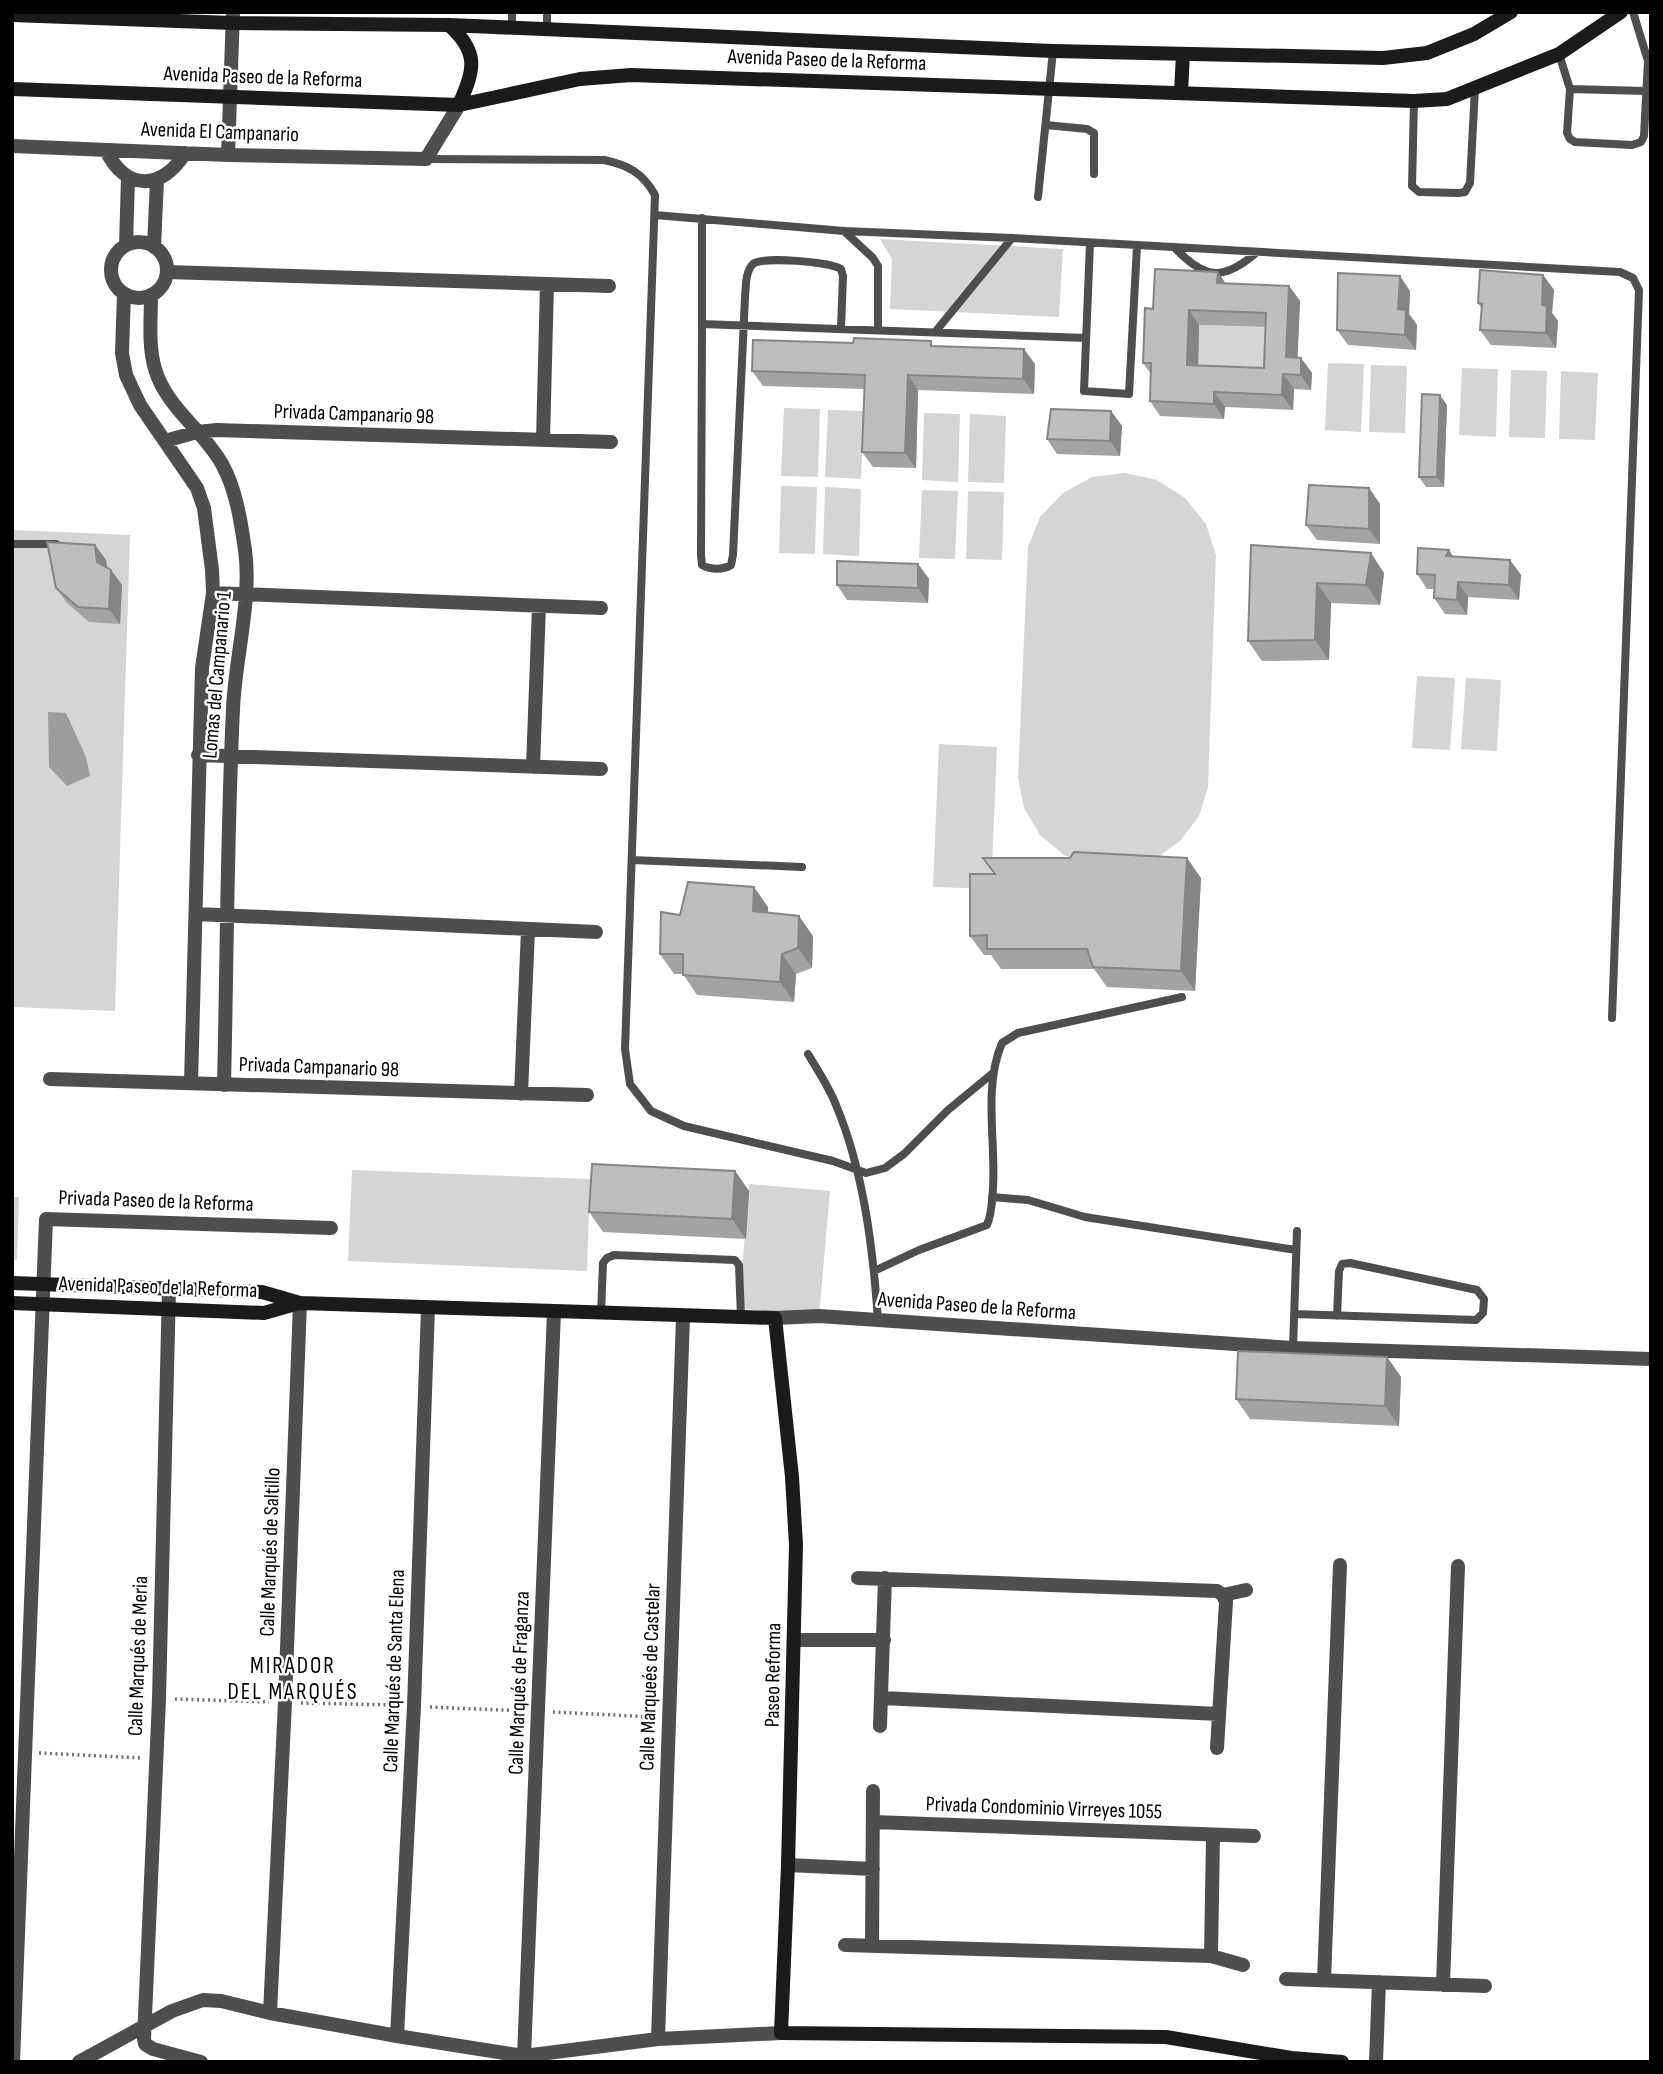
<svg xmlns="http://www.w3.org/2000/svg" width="1663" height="2074" font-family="'Sofia Sans Condensed',sans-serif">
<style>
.green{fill:#d5d5d5}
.water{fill:#9c9c9c}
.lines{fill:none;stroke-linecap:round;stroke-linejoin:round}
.path{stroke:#707070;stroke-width:3.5;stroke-dasharray:2 3.5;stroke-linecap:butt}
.lane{stroke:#4e4e4e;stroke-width:8}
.street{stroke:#4e4e4e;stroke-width:14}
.secondary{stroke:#1b1b1b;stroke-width:14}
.wall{fill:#a3a3a3;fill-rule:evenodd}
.shaded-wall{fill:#858585}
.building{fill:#bebebe;stroke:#858585;stroke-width:2;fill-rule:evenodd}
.labels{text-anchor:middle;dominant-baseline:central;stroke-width:5;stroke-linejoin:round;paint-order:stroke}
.street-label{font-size:21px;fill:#000;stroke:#fff}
.neighbourhood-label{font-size:23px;letter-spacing:2px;fill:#000;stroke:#fff}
</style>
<rect width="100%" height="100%" fill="#fff"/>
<path class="green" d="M880 239 1063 249 1059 317 890 309 892 259Z
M1199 325 1276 328 1275 383 1198 380Z
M1328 363 1364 364 1361 432 1325 430Z
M1371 365 1407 366 1405 433 1369 432Z
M1462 368 1498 369 1496 437 1459 435Z
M1511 370 1547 371 1545 438 1509 437Z
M1561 371 1598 373 1595 440 1559 439Z
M784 408 820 409 818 477 781 476Z
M828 410 864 411 861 479 825 477Z
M924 413 960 414 958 482 922 480Z
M970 414 1006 416 1004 483 968 482Z
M1125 473 1157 480 1185 498 1206 524 1216 555 1208 787 1199 816 1180 841 1155 859 1093 867 1064 855 1040 835 1024 808 1018 778 1028 547 1040 517 1063 493 1092 477Z
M781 486 817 487 815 554 779 553Z
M825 487 861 489 859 556 823 554Z
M922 490 958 491 955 559 919 558Z
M968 491 1004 492 1002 560 966 559Z
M12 530 130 535 115 1011 12 1007Z
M1417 676 1455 678 1450 750 1412 748Z
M1466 678 1501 680 1497 751 1461 749Z
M939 744 997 747 991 889 933 887Z
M352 1170 590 1179 587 1271 348 1261Z
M749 1184 830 1191 819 1316 739 1309Z
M12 1197H19L17 1260 12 1259Z"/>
<path class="water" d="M48 712 66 713 86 757 90 776 67 786 49 767Z"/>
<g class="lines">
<path class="path" d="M175 1699 269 1702
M301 1703 398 1705
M430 1707 524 1711
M553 1712 653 1717
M39 1753 143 1758"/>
<path class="lane" d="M512 28V12
M547 30V12
M1559 54 1570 89 1567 133 1570 139 1575 142 1632 145 1641 142 1644 136 1648 61 1633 12
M1570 89 1646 91
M1414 101 1412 186 1419 192 1459 193 1465 192 1470 183 1475 88
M1046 125 1087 129 1094 133V174
M426 159 604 160C628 165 643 173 655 195L625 1049 630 1084 651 1111 684 1126 833 1161 866 1173 885 1168 904 1154 948 1110 993 1073
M1038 197 1053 51
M655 215 844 231 1012 238 1620 272 1633 278 1639 290 1612 1018
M702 218V324L1086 338
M844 231 873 258 878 266V329
M1090 243 1084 391 1129 394 1137 246
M1175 248C1205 280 1224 281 1257 252
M702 324 701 555 702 565C711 570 723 570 731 565L733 555 745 297C746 287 745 272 753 264 762 256 831 262 841 269L843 276 841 328
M936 331 1012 238
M12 544H56
M632 860 802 867
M808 1054C818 1071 829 1087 836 1105 864 1172 873 1249 878 1320
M992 1197 1028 1200 1085 1217 1296 1250
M874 1271 919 1250 987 1225C992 1214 992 1201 993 1188 996 1141 983 1087 1002 1043L1018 1033 1182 997
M601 1314 603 1263 607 1258 614 1255 735 1260 739 1265 741 1318
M1294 1314 1476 1320 1483 1313 1484 1299 1477 1290 1350 1263 1342 1264 1339 1271 1337 1316
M1293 1348 1297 1231"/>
<path class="street" d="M12 146 228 155 426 159 459 105
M106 150C125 191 162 191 185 153
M228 155 233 12
M111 270a28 28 0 1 1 56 0a28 28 0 1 1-56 0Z
M126 245 128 178
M154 247 157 180
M167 272 609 286
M124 294 122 353 126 375 140 405 197 488 204 508 212 570 213 593 202 668 191 1083
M151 295C151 319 148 345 155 369 166 407 203 430 222 464 236 489 241 522 245 550 252 600 235 658 233 709 227 834 227 960 224 1085
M543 440 547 284
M165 441 197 432 217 430 611 442
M213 593 601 608
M198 755 601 769
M533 767 539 606
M196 914 596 932
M50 1079 587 1095
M521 1094 528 930
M169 1289 159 1699 144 2039 145 2044 153 2049 201 2062
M775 1318 819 1316 1293 1348 1651 1359
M858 1578 1217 1591 1223 1595 1246 1590
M795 1640H884
M882 1698 1219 1714
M880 1726 885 1578
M1217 1748 1226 1602 1223 1595
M873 1822 1254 1836
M788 1865 873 1869
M845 1945 1211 1956 1243 1965
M872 1946 873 1791
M1211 1956 1213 1836
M1286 1979 1485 1986
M1324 1980 1340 1565
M1443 1985 1458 1566
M270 2013 285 1702 300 1303
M397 2036 414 1706 428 1308
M658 2039 683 1317
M524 2056 554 1312
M13 2062 46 1219 331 1228
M79 2062 172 2011 203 2000 221 2001 270 2013 397 2036 524 2056 658 2039 781 2033
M1376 2062 1379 1982"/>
<path class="secondary" d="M12 15 233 23 449 25 1053 51 1383 58 1427 53 1474 34 1511 12
M449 25C480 53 474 70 459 105
M12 89 459 105 580 79 631 75 1414 101 1447 99 1559 54 1621 12
M1181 92 1183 54
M12 1283 262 1292 300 1303 775 1318 792 1477 796 1545 788 1865 781 2033 1166 2037 1291 2058 1342 2062
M12 1303 264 1313 299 1303"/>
</g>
<path class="wall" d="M1543 275 1554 290 1552 313 1558 321 1556 348 1491 345 1480 330 1482 309 1478 303Z
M1225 283 1289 286 1300 301 1297 358H1301L1312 373 1311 390 1294 389 1293 410 1225 407 1224 419 1160 416 1150 401 1151 374 1143 363 1153 309ZM1199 325 1265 327 1264 368 1198 366Z
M1410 291 1409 314 1417 325 1416 350 1348 345 1337 330Z
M934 346 1035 364 1034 394 918 390 916 468 873 467 862 452 865 389 763 386 752 371Z
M1447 405 1444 487H1426L1419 477Z
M1111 411 1122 426 1120 456 1057 454 1047 439Z
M1369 488 1380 504V544L1317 540 1306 525Z
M95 545 106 560 107 567 111 570 122 585 120 624 89 622 67 603 56 588Z
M1251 545 1384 573 1380 605 1331 603 1329 660 1262 661 1248 641Z
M1453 556 1510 560 1521 575 1519 600 1468 597 1467 615 1445 614 1434 598 1435 589H1427L1417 574Z
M918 564 929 579 928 603 847 600 837 585Z
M983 858 1201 878 1195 991 1107 987 1094 969H1001L991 955H984L970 936 994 874Z
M768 907V912L813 936 812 968 796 974 794 1002 697 995 683 974H674L660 954 680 915Z
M735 1171 749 1191 746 1239 603 1232 589 1212Z
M1387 1357 1401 1377 1399 1426 1250 1419 1236 1399Z"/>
<path class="shaded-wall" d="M1218 272 1228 287 1217 283Z
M1543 275 1554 290 1552 313 1558 321 1556 348 1546 333 1542 305Z
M1400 276 1410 291 1409 314 1417 325 1416 350 1405 335 1398 309Z
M1289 286 1300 301 1297 372 1286 357Z
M1189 310 1199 325 1198 380 1187 365Z
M1024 349 1035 364 1034 394 1023 379Z
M1301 358 1312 373 1311 390 1301 375Z
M1283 374 1294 389 1293 410 1282 395Z
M908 375 918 390 916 468 905 453Z
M1214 392 1225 407 1224 419 1214 404Z
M1440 395 1447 405 1444 487 1437 477Z
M1111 411 1122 426 1120 456 1110 441Z
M1369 488 1380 504V544L1369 529Z
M95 545 106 560 108 577 97 562Z
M1449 550 1459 565 1446 556Z
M1371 553 1384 573 1380 605 1366 585Z
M1510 560 1521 575 1519 600 1509 585Z
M918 564 929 579 928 603 918 588Z
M111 570 122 585 120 624 109 609Z
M1458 582 1468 597 1467 615 1457 600Z
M1317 583 1331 603 1329 660 1315 640Z
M1187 858 1201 878 1195 991 1181 971Z
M754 887 768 907 767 931 753 911Z
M799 916 813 936 812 968 798 948Z
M782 954 796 974 794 1002 780 982Z
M735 1171 749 1191 746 1239 732 1219Z
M1387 1357 1401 1377 1399 1426 1385 1406Z"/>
<path class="building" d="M1155 269 1218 272 1217 283 1289 286 1286 357 1301 358V375L1283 374 1282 395 1214 392V404L1150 401 1151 363H1143L1145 308 1153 309ZM1189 310 1266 313 1264 368 1187 365Z
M1480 270 1543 275 1542 305 1547 306 1546 333 1480 330 1482 304 1478 303Z
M1338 273 1400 276 1398 309 1406 310 1405 335 1337 330Z
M854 338 931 341V346L1024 349 1023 379 908 375 905 453 862 452 865 375 752 371 753 340 853 343Z
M1422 394 1440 395 1437 477H1419Z
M1051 409 1111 411 1110 441 1047 439Z
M1309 485 1369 488V529L1306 525Z
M47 542 95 545 97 562 111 570 109 609 78 607 56 588Z
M1251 545 1371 553 1366 585 1317 583 1315 640 1248 641Z
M1418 548 1449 550 1446 556 1510 560 1509 585 1458 582 1457 600 1434 598 1435 575 1417 574Z
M837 561 918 564V588L837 585Z
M1074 852 1187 858 1181 971 1093 967 1087 949H987V935L970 936V874H995L983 858H1070Z
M688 882 754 887 753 911 799 916 798 948 782 954 780 982 683 975V954H660L661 912 680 915Z
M592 1164 735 1171 732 1219 589 1212Z
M1238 1351 1387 1357 1385 1406 1236 1399Z"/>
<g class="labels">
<g class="street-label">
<text transform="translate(827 60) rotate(2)">Avenida Paseo de la Reforma</text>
<text transform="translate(263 77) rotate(2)">Avenida Paseo de la Reforma</text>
<text transform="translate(220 132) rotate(2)">Avenida El Campanario</text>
<text transform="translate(354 414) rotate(2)">Privada Campanario 98</text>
<text transform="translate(217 675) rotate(-85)">Lomas del Campanario 1</text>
<text transform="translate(319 1067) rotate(2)">Privada Campanario 98</text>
<text transform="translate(156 1201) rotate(2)">Privada Paseo de la Reforma</text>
<text transform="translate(158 1287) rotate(2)">Avenida Paseo de la Reforma</text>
<text transform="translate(977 1306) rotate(4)">Avenida Paseo de la Reforma</text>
<text transform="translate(270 1552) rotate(-88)">Calle Marqués de Saltillo</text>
<text transform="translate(138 1656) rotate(-88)">Calle Marqués de Meria</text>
<text transform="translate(394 1671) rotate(-88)">Calle Marqués de Santa Elena</text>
<text transform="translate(773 1675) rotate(-89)">Paseo Reforma</text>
<text transform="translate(650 1677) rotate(-88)">Calle Marqueés de Castelar</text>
<text transform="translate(519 1683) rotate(-88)">Calle Marqués de Fraganza</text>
<text transform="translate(1044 1808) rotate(2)">Privada Condominio Virreyes 1055</text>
</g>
<g class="neighbourhood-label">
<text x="293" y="1666">MIRADOR<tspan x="293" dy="26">DEL MARQUÉS</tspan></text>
</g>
</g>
<rect width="1663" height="2074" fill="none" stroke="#000000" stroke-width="28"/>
</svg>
